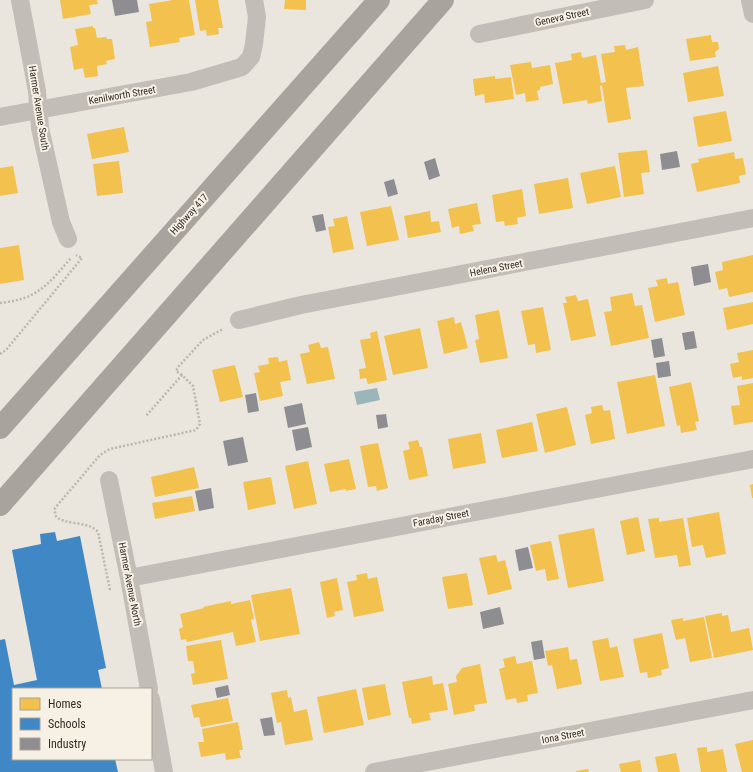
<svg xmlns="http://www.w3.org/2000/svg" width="753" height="772" font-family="'Roboto Condensed',sans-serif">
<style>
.water{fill:#9bb6b9}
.homes{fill:#f2c14e}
.schools{fill:#3f88c5}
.industry{fill:#8d8d92}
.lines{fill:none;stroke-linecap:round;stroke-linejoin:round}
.path{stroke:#bbb6af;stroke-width:2.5;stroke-dasharray:2 2;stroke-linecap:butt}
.street{stroke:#c2bdb6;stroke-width:18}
.highway{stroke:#a8a49d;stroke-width:22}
.labels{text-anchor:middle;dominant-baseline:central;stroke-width:4;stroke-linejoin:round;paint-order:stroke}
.street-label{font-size:10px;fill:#322b26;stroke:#f7f0e4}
</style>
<rect width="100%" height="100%" fill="#eae6dd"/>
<path class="water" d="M377 388 380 400 357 405 354 392Z"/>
<path class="homes" d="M60 0H97L98 4 89 5 91 14 63 19Z
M173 0H189L195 35 179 38 180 42 150 47 146 22 152 21 149 4Z
M195 0H218L223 28H218L219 34 207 36 206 30 200 31Z
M285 0H306V10L284 9Z
M93 26V28H95L97 38 106 37 107 39H112L115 59 106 61 107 64 97 66 98 76 85 78 83 68 74 70 70 47 78 45 75 29Z
M711 35 712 42H718L719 49 715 52 716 57 690 61 686 39Z
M625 45 626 50 638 47 644 86 626 88 631 119 608 123 602 86H600L602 101 588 104 587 100 563 104 555 63 572 60 571 54 581 52 582 58 596 55 601 83 606 82 601 54 615 52 614 46Z
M531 62 532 68 550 65 553 84 540 87V90L537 91 539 100 526 102 525 93 516 95 510 65Z
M718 66 724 96 688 102 683 73Z
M495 76V79L511 77 514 99 485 103 484 94 475 96 473 79Z
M726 111 732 141 698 147 693 117Z
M124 127 129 152 92 159 87 134Z
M647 150 650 172 641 173 644 194 624 197 618 153Z
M734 152 735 159 743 158 746 174 739 176 740 183 697 192 691 164 699 162 698 159Z
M119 161 123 193 97 196 93 164Z
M13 166 18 193 0 196V168Z
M615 166 621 197 587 204 580 173Z
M568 178 573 208 539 214 534 184Z
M522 189 526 216 517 218 518 224 505 226 504 221 496 222 492 195Z
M477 203 481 224 472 225 474 231 460 234 459 226 452 228 448 209Z
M391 206 399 240 367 246 360 212Z
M430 211 431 222 439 221 441 232 408 238 404 216Z
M347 216 354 249 333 253 328 227 335 226 333 219Z
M19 245 24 280 0 284V248Z
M753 255V292L729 297 727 288 719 290 715 272 723 270 722 262Z
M667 278 668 284 678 282 685 315 655 322 648 288 658 286 656 280Z
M632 293 635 306 642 305 649 338 611 346 604 312 612 311 610 297Z
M576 295 578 301 588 299 596 336 571 341 563 303H567L565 297Z
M753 302V324L727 330 723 308Z
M543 307 551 350 536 353 535 344 528 345 521 311Z
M499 310 508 358 480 363 475 340 479 339 475 315Z
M454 317 455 324 461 322 468 348 444 354 437 321Z
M420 328 428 368 393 375 384 336Z
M377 331 387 380 368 384 366 378 360 379 359 369 366 368 360 340 371 338 370 333Z
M319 342 321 348 328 347 335 379 307 384 300 354 310 352 308 345Z
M753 350V378L742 380V376L733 378 730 364 739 362 737 353Z
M278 357 279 362 287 360 291 380 280 382 283 396 260 401 254 373 260 372 258 366 269 364 268 358Z
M235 365 243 397 220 402 212 370Z
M655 375 665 426 627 434 617 382Z
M691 382 699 421 695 422 697 430 681 433 680 425 677 426 669 387Z
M753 383V422L734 425 731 406 740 405 737 386Z
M602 405 604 411 610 410 615 439 591 444 585 415 592 413 591 407Z
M567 407 576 445 545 453 536 414Z
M532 422 538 451 502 458 496 430Z
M481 433 486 463 453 469 448 439Z
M418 440 420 447H422L428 476 409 480 403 451 410 449 408 442Z
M378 443 388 488 377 491 376 486 368 487 360 446Z
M349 459 356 489 346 491V489L330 492 324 464Z
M308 461 317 504 294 509 285 466Z
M194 467 199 488 155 497 151 477Z
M271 477 276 504 248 510 243 482Z
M753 484V498H752L750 485Z
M192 496 195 511 155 519 152 503Z
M719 512 726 554 706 558 703 545 692 547 687 518Z
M638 517 645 551 627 555 620 521Z
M659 518V522L683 518 691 565 679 567 677 555 655 558 648 519Z
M594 528 604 581 568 588 558 535Z
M551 541 559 579 547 581 545 569 536 571 530 545Z
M496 555 498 562 505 560 512 589 488 595 479 558Z
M367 573 368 579 377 577 384 611 354 617 347 582 357 580 356 575Z
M467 573 473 605 448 609 442 577Z
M337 578 343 610 334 612 335 616 327 618 320 582Z
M291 588 300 634 260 641 251 595Z
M250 600 254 619 251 620 256 642 236 646 233 632 187 642 186 639 181 640 179 629 183 627 180 614 204 608 203 607 231 601V604Z
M722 613V616L728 615 731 632 749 628 753 650 714 658 705 616Z
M704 617 712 658 690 662 685 638 676 640 671 620 683 618V621Z
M662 633 669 668 661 670 662 675 648 678 647 672 640 673 633 639Z
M608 638 610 648 617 646 624 677 600 681 592 641Z
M221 640 228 679 193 685 191 674 195 673 193 661H188L186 646Z
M568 647 570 660 577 659 582 684 557 689 552 665 548 666 545 651Z
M515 656 517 664 532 661 538 693 527 695 528 701 517 703 516 698 506 700 499 669 505 667 503 659Z
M480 664 487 703 474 705 475 711 454 715 448 684 457 682 456 676 462 668Z
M432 676 433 685 443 683 448 710 429 713 431 720 412 724 411 718H409L402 682Z
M385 684 391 715 368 720 362 688Z
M356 689 364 725 324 733 317 697Z
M287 690 288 698 291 697 294 712 307 709 313 740 285 745 281 722 277 723 271 693Z
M228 698 233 721 201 727 199 717 194 718 191 705Z
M238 722 243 750H239L241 758 226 760 225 753 201 757 198 742H204L202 729Z
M753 740V772H742L735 744Z
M707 747V752L723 749 727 772H701L697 748Z
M676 753 680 772H658L655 757Z
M640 760 642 772H621L619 764Z
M588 769 589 772H576V771Z"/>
<path class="schools" d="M55 532 57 541 80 536 106 668 98 670 102 689H13V759H115L118 772H0V640L5 639 14 685 37 680 12 550 41 544 40 534Z"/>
<path class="industry" d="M112 0H137L139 12 115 16Z
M677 151 680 167 662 170 660 154Z
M435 158 440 176 429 180 424 162Z
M394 179 398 194 388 197 384 182Z
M323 214 326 230 316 232 312 216Z
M708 264 711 282 694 286 691 267Z
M694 331 697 348 685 350 682 333Z
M662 338 665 356 654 358 651 340Z
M669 361 671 376 658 378 656 363Z
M256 393 259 411 248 413 245 395Z
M302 403 306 424 288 428 284 407Z
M386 414 388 427 378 429 376 415Z
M308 427 312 447 296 451 292 430Z
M243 437 248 462 228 466 223 441Z
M211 488 214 508 199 511 195 491Z
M528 547 533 568 519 571 515 550Z
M500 607 504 624 483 629 480 612Z
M542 640 545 658 534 660 531 642Z
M228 685 230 695 217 698 215 688Z
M272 717 275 735 264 736 260 719Z"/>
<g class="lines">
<path class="path" d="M0 303C7 302 15 301 21 299 43 293 57 274 71 258
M0 354 6 350 82 258 76 255
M182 375 176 371 179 366 203 340 223 329
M110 590 98 532C88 520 62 526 55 515V508L100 455 110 449 196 430 200 424 193 386 182 375 146 416"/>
<path class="street" d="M20 0 37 91 40 128 61 222 68 239
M750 0 753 14
M479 34 645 0
M0 117 191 82 242 67 251 57 254 44 257 17 254 0
M239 320 301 305 753 218
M109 480 129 578 149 689
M129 578 753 459
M151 699 164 772
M374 772 753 700"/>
<path class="highway" d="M0 428 379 0
M0 505 443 0"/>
</g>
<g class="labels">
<g class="street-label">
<text transform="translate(562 17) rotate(-12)">Geneva Street</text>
<text transform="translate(122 95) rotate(-10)">Kenilworth Street</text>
<text transform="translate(39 108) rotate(81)">Harmer Avenue South</text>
<text transform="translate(189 214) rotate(-48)">Highway 417</text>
<text transform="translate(496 268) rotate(-11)">Helena Street</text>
<text transform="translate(441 518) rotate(-11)">Faraday Street</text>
<text transform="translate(130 584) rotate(79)">Harmer Avenue North</text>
<text transform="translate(563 736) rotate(-11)">Iona Street</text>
</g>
</g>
<rect x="12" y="688" width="140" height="72" fill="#f7f0e4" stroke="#a8a198"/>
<rect x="20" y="698" width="20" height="12" fill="#f2c14e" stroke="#a8a198"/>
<text x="48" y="708" font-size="12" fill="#322b26">Homes</text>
<rect x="20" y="718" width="20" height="12" fill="#3f88c5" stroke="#a8a198"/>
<text x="48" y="728" font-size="12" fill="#322b26">Schools</text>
<rect x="20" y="738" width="20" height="12" fill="#8d8d92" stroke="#a8a198"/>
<text x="48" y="748" font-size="12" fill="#322b26">Industry</text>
</svg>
